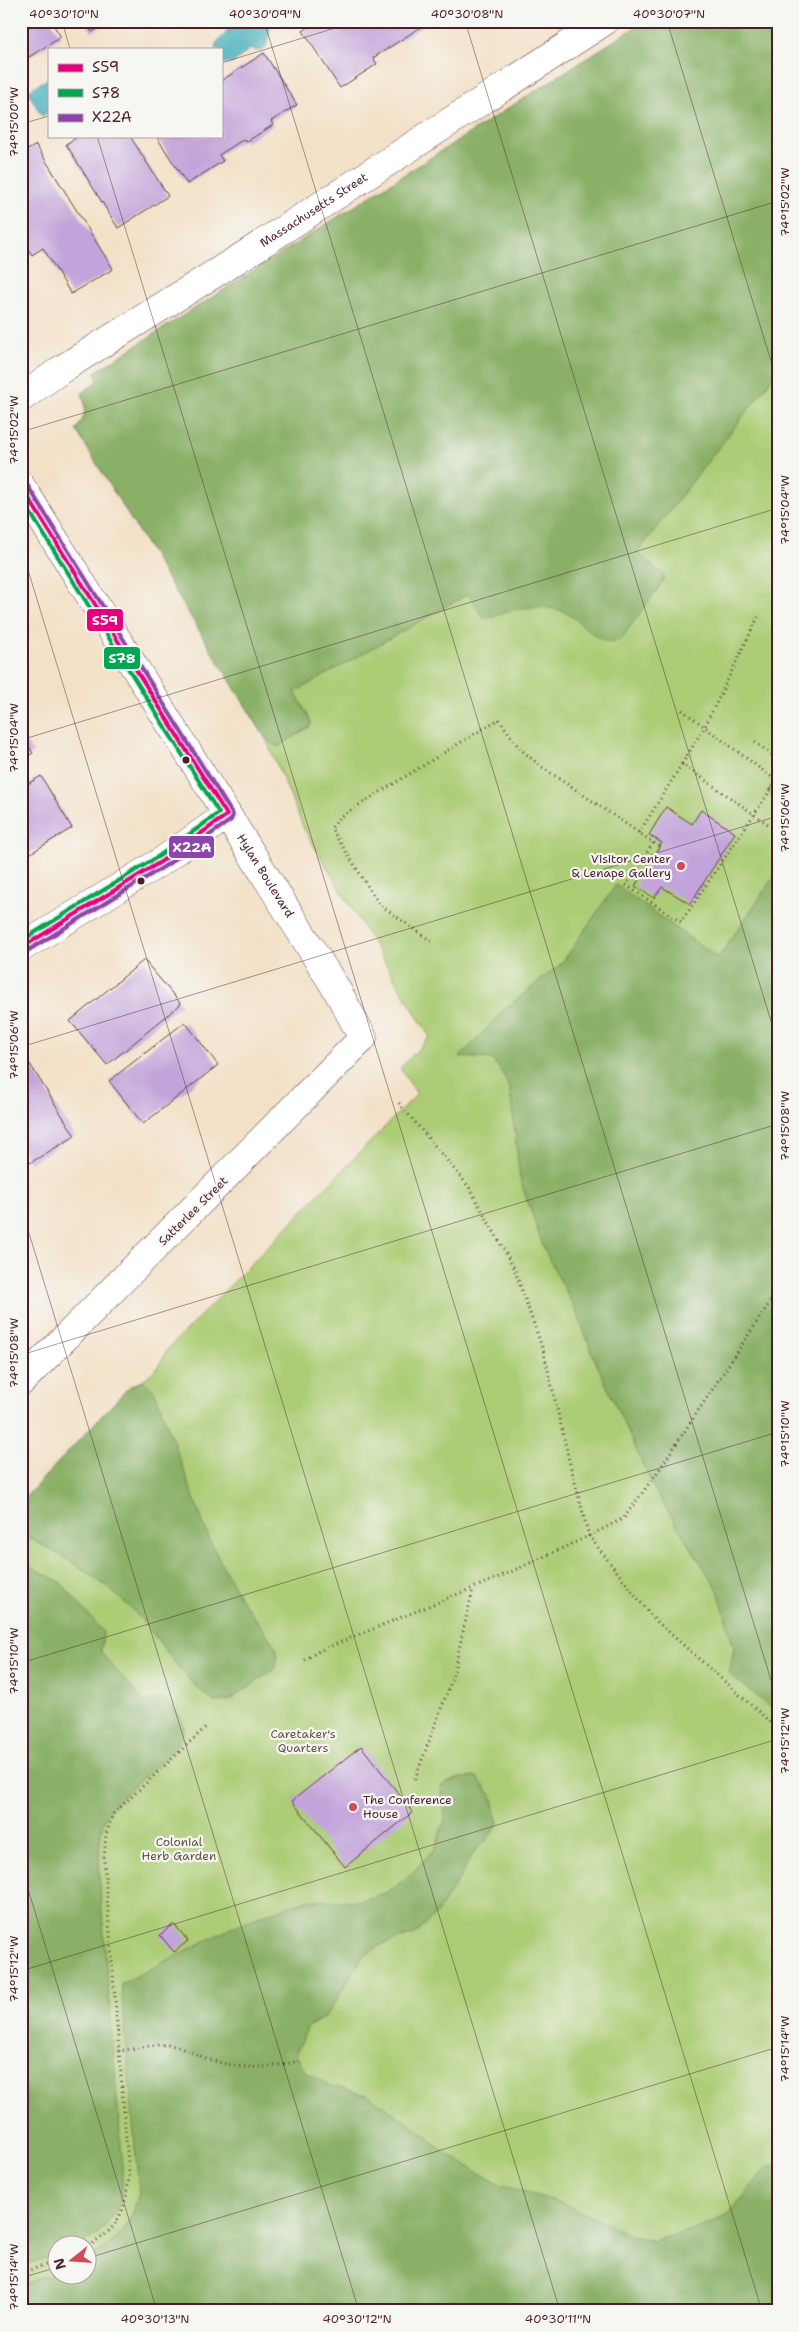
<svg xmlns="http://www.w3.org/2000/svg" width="799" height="2332" font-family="'Shantell Sans',sans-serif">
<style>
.green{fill:#accc74;stroke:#7b7650;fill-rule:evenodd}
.forest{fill:#89b066;stroke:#6a6848}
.water{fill:#3aaab7;stroke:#426471}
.building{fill:#c3a4da}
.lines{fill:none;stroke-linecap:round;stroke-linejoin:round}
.minor-casing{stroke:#633c42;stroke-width:29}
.path{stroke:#633c42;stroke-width:3;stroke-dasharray:1 4;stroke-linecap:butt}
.minor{stroke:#fff;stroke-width:28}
.bus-1-casing{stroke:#f6f6f2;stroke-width:8}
.bus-2-casing{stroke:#f6f6f2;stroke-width:8}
.bus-3-casing{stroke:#f6f6f2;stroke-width:8}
.bus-1{stroke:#e5007d;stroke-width:4}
.bus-2{stroke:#00a651;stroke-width:4}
.bus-3{stroke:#8e44ad;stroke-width:4}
.ticks{fill:none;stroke:#4a1f2b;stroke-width:1;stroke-opacity:0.45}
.bus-dot{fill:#4a1f2b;stroke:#f6f6f2;stroke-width:2}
.poi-dot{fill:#d1495b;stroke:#f6f6f2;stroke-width:2}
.labels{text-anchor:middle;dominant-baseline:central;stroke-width:4.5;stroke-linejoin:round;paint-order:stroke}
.street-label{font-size:12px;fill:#4a1f2b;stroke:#f6f6f2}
.poi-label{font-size:12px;fill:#4a1f2b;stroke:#f6f6f2;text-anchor:end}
.park-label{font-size:12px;fill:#675341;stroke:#f6f6f2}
.line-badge{stroke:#f6f6f2;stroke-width:2}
.badge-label{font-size:14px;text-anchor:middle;font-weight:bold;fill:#fff}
.neatline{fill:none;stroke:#4a1f2b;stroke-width:2}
.ticks-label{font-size:12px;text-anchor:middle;fill:#4a1f2b}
</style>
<rect width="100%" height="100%" fill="#f6f6f2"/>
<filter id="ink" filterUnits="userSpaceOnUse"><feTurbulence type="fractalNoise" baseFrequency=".02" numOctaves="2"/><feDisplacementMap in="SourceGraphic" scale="10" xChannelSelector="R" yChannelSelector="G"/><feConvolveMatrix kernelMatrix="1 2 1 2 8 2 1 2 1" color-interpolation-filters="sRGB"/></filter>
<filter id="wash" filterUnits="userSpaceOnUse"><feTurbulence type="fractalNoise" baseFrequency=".0096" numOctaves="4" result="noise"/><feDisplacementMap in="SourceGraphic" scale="20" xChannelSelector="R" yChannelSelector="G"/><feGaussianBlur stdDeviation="1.12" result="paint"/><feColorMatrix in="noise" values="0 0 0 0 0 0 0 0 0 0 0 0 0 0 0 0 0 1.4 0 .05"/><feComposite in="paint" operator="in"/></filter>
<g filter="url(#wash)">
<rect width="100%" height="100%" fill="#f3e1c7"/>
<path class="green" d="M645 21H778V2311H21V1502L129 1387C145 1380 161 1369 166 1351L417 1094 400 1068 430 1037 305 831 266 739 76 430C86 416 87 409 82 393L98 381 95 372ZM58 2244H88V2274H58Z"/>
<path class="forest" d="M645 21H778V371L637 553 661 572 664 576V580L621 639C600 651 582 619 563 611 544 605 524 606 506 612 499 614 491 619 484 618L468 594 295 692 311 721V726L278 747 266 739 76 430C86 416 88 409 82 393L98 381 95 372Z
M778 871V1713L729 1674 734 1648 718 1590 654 1489 595 1360 578 1315 544 1249 520 1179 510 1090 503 1074 492 1059 460 1057 505 1009 562 963 616 885 718 958Z
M144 1381 153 1389 156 1395 211 1544 239 1596 276 1647 278 1658 274 1669 229 1701 215 1702C182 1680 165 1646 139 1617 104 1579 67 1558 21 1534V1502L129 1387Z
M21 1562 60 1582 103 1632 101 1653 144 1702 164 1698C171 1707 185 1717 184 1730 183 1750 123 1790 109 1811 97 1828 100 1856 99 1876L122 2158C123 2191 123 2210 98 2233 93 2238 84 2244 77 2244 71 2245 64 2244 58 2244L57 2254 21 2266Z
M477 1777 493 1798 498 1824 486 1841 476 1849 458 1881 435 1915 415 1934 385 1943 363 1956 327 2015 307 2028 296 2054 306 2073 329 2085 367 2095 416 2128 450 2156 499 2184 561 2203 631 2235 652 2241 700 2228 728 2215 767 2167 778 2165V2311H21V2286L57 2272 58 2274H88V2258C121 2240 129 2229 139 2193L121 1984 237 1925 274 1911 307 1900 358 1901 388 1892 411 1874 435 1849 445 1819 441 1786 459 1778Z"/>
<path class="water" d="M231 21H268L271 24 266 48 260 51 250 49 232 64 221 63V49H215L216 43 226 33Z
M49 78V112L42 116 27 91Z"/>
<g id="blocks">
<path class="building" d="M21 21H51L61 37 21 62Z
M85 21H110L92 32Z
M318 21H430L373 58 377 64 340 88 303 31Z
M264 53 297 105 271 121 273 125 246 142 244 139 219 155 223 161 187 184 156 136H221V81Z
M79 136H130L168 196 118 228 66 144Z
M36 145 113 269 71 294 43 248 32 255 21 239V154Z
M21 734 33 753 21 760Z
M41 776 72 828 21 859V788Z
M666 807 692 824 701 810 735 833 690 904 662 887 654 898 635 886 662 843 649 835Z
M144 960 181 1004 107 1065 70 1021Z
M185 1022 218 1065 143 1124 109 1081Z
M23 1053 75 1136 30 1163 21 1148V1054Z
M361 1746 413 1812 345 1867 292 1801Z
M174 1924 188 1941 174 1952 160 1935Z"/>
</g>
</g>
<g filter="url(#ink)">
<use href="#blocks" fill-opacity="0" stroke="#633c42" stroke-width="1"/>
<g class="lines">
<g class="minor-casing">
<g id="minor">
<path id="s1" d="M21 398 62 369 246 254 605 21"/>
<path id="s2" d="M21 486 337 990 363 1038 21 1382"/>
<path d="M21 948 162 861 227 815"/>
</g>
</g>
<path class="path" d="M682 710 777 781
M755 742 778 759
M682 764 705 726 758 617
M771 788 778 799
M639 833 682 764 778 831
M653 843 626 885 681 922 778 779
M431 941 379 904 331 828 341 816 499 719 519 748 539 765 660 847
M399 1103 469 1187 514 1268 544 1353 569 1460 589 1536 654 1619 778 1729
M305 1660 319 1651 495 1579 589 1536 624 1518 661 1467 778 1290
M415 1779 452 1679 473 1589
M118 2051C134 2049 152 2044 168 2045 184 2046 194 2054 208 2059 242 2070 265 2069 299 2061
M88 2246C119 2230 126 2208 129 2176L104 1860 106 1834 113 1814 206 1727
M21 2273 58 2261"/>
<use href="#minor" class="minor"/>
<g class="bus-1-casing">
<path id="bus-1" d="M21 486 227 815 162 861 21 948"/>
</g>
<g class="bus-2-casing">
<path id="bus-2" d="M21 498 219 813 159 856 21 941"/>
</g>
<g class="bus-3-casing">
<path id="bus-3" d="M24 953 165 866 231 820 233 815 26 483"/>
</g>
<use href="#bus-1" class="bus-1"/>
<use href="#bus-2" class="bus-2"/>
<use href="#bus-3" class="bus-3"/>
</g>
</g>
<path class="ticks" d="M62 21 70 49M264 21 778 1703M465 21 778 1044M667 21 778 384M221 63 358 21M21 124 49 116M97 136 762 2311M21 432 778 201M21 547 560 2311M21 740 778 508M21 1047 778 816M21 1207 359 2311M21 1355 778 1124M21 1663 778 1432M21 1866 157 2311M21 1971 778 1739M88 2258 778 2047M21 2278 58 2267"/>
<g class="bus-dot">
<circle cx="186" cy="760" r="4.5"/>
<circle cx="141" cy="881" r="4.5"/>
</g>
<g class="poi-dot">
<circle cx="681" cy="866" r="5"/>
<circle cx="353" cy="1807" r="5"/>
</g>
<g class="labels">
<g class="street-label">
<text stroke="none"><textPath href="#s1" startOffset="348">Massachusetts Street</textPath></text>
<text stroke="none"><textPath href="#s2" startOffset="460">Hylan Boulevard</textPath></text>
<text transform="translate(193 1211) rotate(-45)">Satterlee Street</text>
</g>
<g class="poi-label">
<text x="671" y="859">Visitor Center<tspan x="671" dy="14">&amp; Lenape Gallery</tspan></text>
<text x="363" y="1800" text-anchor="start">The Conference<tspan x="363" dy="14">House</tspan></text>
</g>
<g class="park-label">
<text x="303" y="1734">Caretaker's<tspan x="303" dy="14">Quarters</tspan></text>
<text x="179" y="1842">Colonial<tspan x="179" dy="14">Herb Garden</tspan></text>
</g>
</g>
<g class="line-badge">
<rect x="86" y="608" width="38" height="24" rx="5" fill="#e5007d"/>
<rect x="103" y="646" width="38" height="24" rx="5" fill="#00a651"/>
<rect x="168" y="835" width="47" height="24" rx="5" fill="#8e44ad"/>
</g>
<g class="badge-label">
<text x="105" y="625">S59</text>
<text x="122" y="663">S78</text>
<text x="192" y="852">X22A</text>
</g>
<rect width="799" height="2332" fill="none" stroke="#f6f6f2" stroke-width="55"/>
<rect x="48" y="48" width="175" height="90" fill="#f6f6f2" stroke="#b1a0a2"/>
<rect x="58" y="64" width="25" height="8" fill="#e5007d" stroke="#b1a0a2"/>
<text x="92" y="72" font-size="15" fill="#4a1f2b">S59</text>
<rect x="58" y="89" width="25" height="8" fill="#00a651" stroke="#b1a0a2"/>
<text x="92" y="98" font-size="15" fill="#4a1f2b">S78</text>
<rect x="58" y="114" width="25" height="8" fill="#8e44ad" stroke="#b1a0a2"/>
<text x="92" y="122" font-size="15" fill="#4a1f2b">X22A</text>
<g transform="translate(72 2260) rotate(253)"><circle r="24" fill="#f6f6f2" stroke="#b1a0a2"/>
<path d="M0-4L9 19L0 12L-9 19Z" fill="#d1495b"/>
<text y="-8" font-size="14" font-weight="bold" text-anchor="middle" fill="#4a1f2b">N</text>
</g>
<rect x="28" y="28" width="744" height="2276" class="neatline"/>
<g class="ticks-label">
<text x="64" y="18">40°30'10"N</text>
<text x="265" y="18">40°30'09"N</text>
<text x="467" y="18">40°30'08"N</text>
<text x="669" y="18">40°30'07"N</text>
<text transform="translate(14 122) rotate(-90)" y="4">74°15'00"W</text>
<text transform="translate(785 202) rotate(-90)" y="4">74°15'02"W</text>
<text transform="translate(14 430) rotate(-90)" y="4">74°15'02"W</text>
<text transform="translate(785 510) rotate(-90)" y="4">74°15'04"W</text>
<text transform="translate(14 738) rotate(-90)" y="4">74°15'04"W</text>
<text transform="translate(785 818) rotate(-90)" y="4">74°15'06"W</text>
<text transform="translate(14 1045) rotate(-90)" y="4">74°15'06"W</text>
<text transform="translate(785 1126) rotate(-90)" y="4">74°15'08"W</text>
<text transform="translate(14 1353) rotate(-90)" y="4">74°15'08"W</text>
<text transform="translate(785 1434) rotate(-90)" y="4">74°15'10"W</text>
<text transform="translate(14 1661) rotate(-90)" y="4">74°15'10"W</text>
<text transform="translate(785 1741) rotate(-90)" y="4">74°15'12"W</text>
<text transform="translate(14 1969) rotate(-90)" y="4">74°15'12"W</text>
<text transform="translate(785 2049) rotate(-90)" y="4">74°15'14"W</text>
<text transform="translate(14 2277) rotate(-90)" y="4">74°15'14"W</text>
<text x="155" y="2323">40°30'13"N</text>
<text x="357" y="2323">40°30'12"N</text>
<text x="558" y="2323">40°30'11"N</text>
</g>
</svg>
